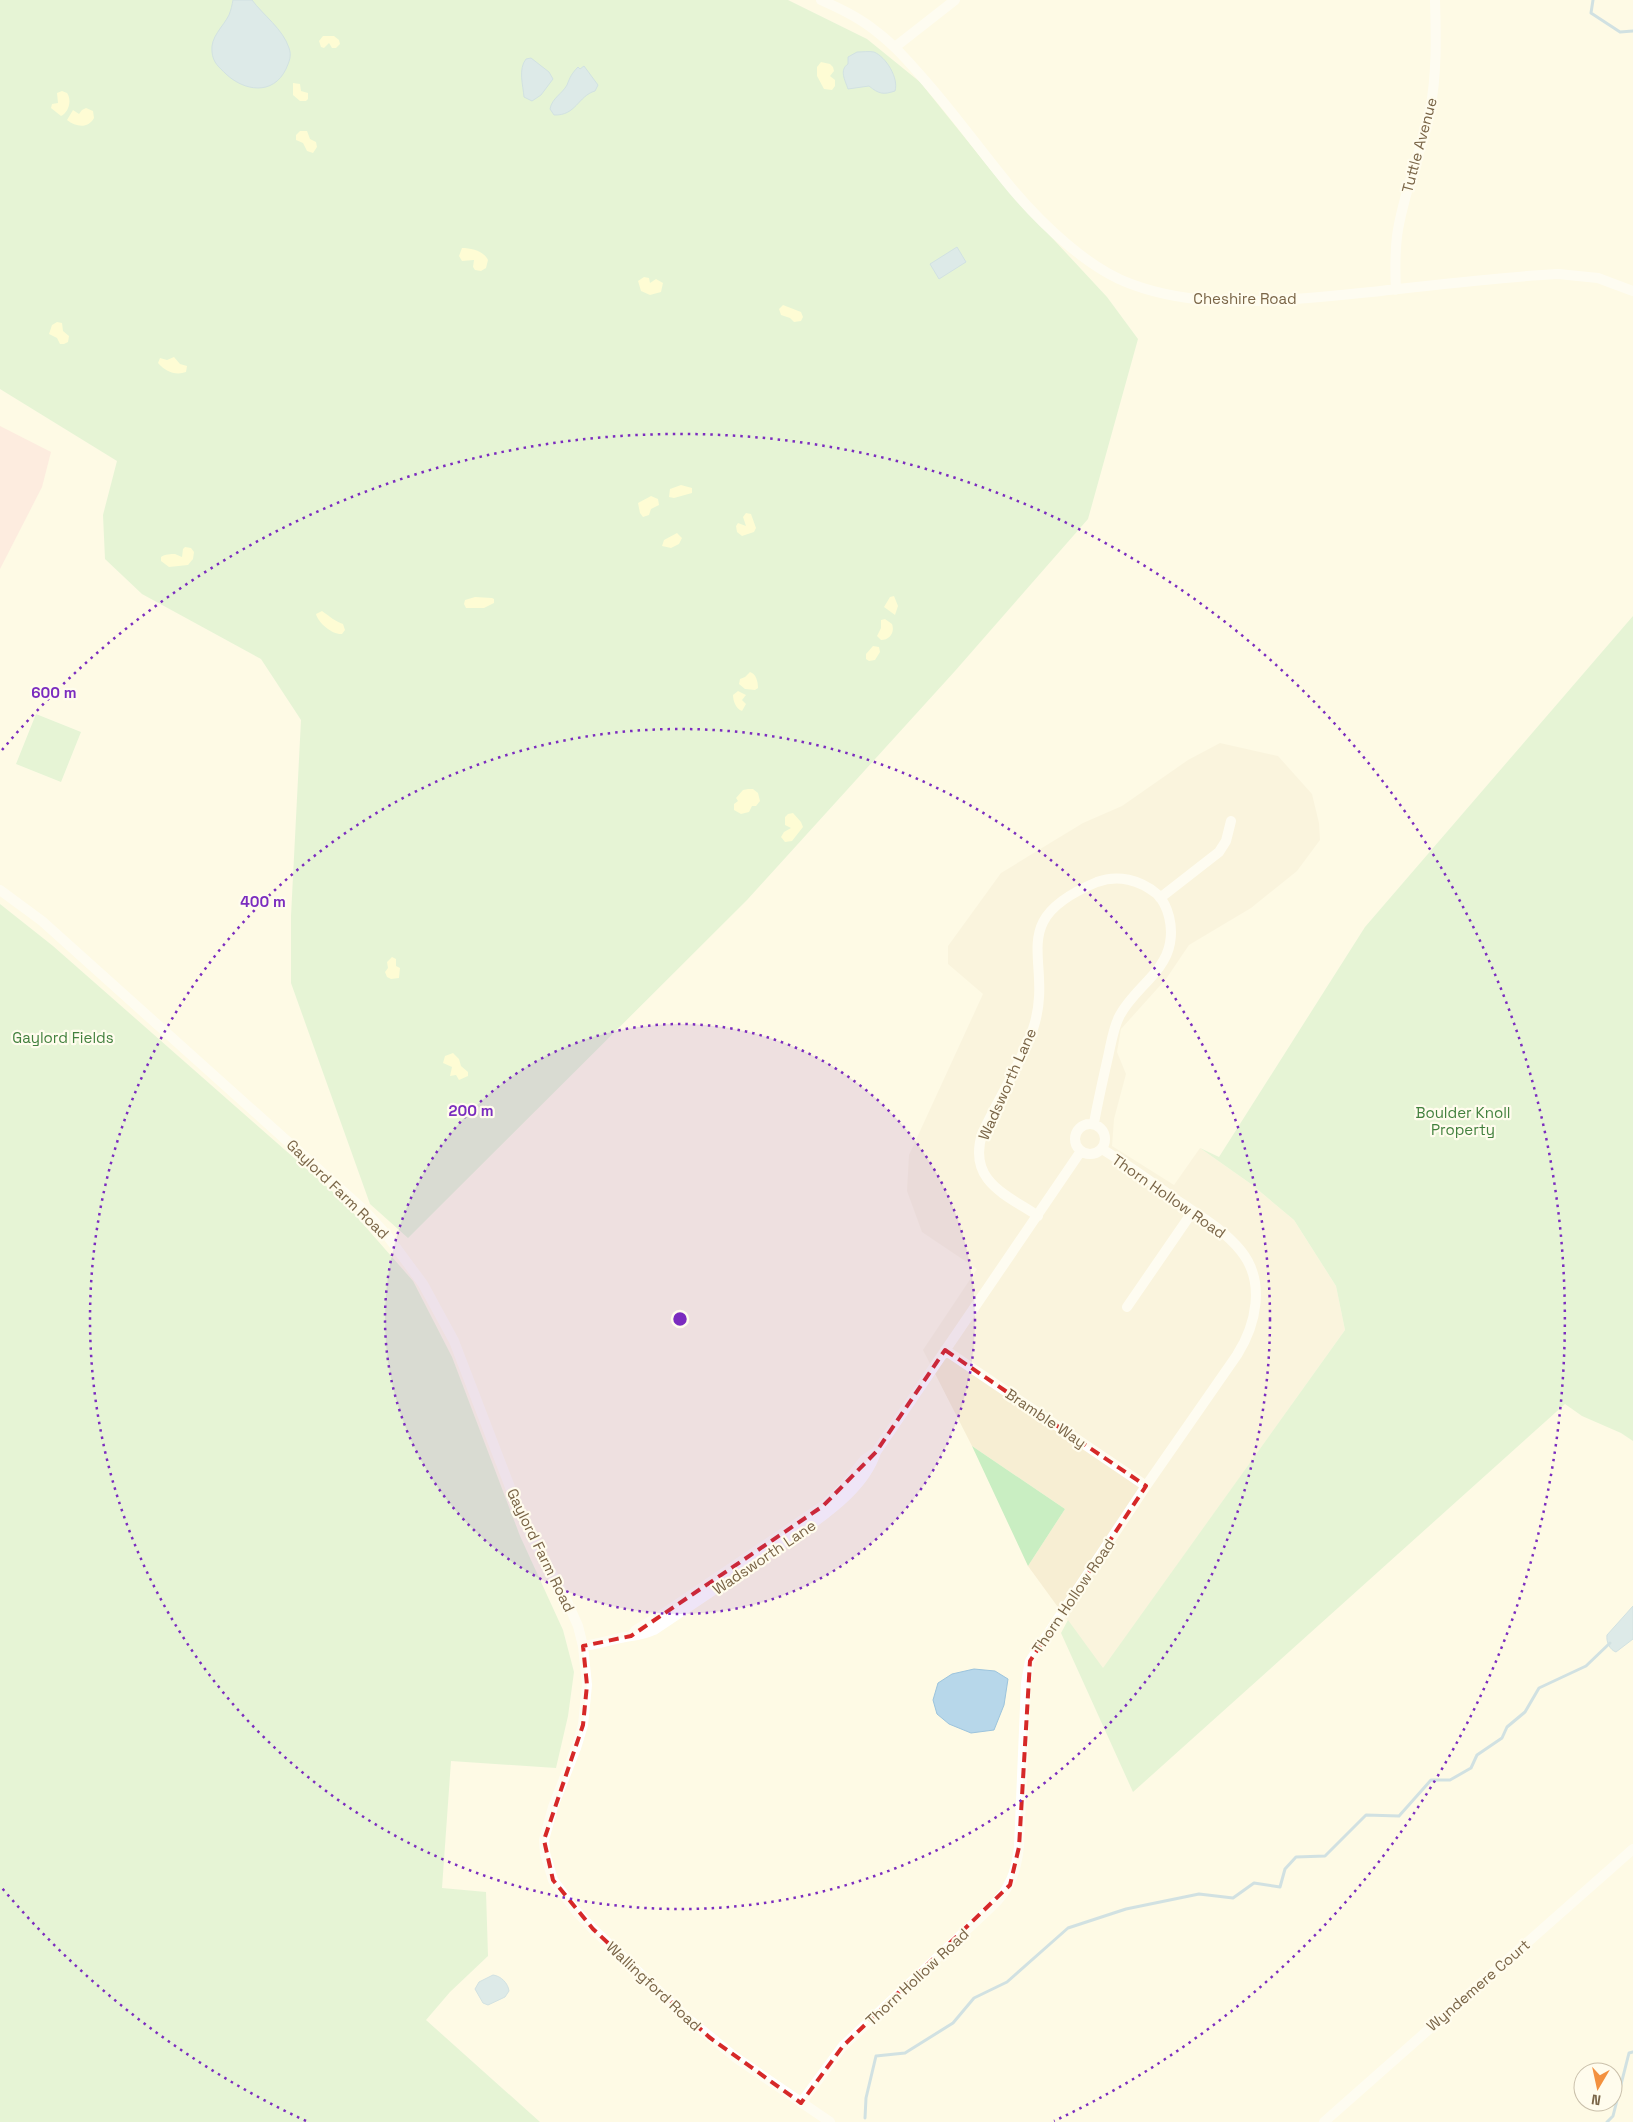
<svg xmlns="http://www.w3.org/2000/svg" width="1633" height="2122" font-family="'Space Grotesk',sans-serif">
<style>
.residential{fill:#f7eed3}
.medical{fill:#fddbd7}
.green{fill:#c9eec2}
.sand{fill:#feffbe}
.water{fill:#b7d7ea;stroke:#9cc4dd}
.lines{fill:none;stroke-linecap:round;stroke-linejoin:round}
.stream{stroke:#9cc4dd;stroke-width:3}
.minor{stroke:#fff;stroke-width:10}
.marked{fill:none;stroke:#d62828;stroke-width:4;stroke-dasharray:10 6;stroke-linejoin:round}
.ring{fill:none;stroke:#7b2cbf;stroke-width:2.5;stroke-dasharray:2.5 5}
.labels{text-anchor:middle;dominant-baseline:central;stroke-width:4.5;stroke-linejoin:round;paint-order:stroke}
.street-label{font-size:15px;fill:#7a6547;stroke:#fffced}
.park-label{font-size:15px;fill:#42813e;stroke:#fffced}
.centre{fill:#7b2cbf;stroke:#fffced;stroke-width:2.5}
.ring-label{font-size:15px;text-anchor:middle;font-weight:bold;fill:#7b2cbf;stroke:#fffced;stroke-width:4.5;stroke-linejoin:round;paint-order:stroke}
</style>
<rect width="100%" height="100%" fill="#fefae5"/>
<path class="residential" d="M1220 743 1278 756 1312 794 1319 823 1320 840 1297 871 1251 908 1189 945 1166 979 1121 1029 1117 1052 1126 1074 1114 1119 1112 1146 1174 1185 1200 1148 1251 1184 1294 1220 1336 1286 1345 1330 1103 1669 1028 1566 1065 1509 972 1446 923 1350 977 1269 922 1232 907 1191 909 1155 983 994 948 964V946L1001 873 1083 823 1122 806 1188 760Z"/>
<path class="medical" d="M0 426 51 452 42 487 0 569Z"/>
<path class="green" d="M0 0H788L867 39 920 82 1003 185 1107 297 1138 339 1088 519 955 671 747 900 408 1238 370 1204 291 983V916L301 720 261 659 142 594 105 559 103 515 117 461 0 389Z
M1633 616V1441L1621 1433 1582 1416 1565 1404 1133 1792 1061 1633 1068 1620 1103 1668 1345 1330 1336 1286 1294 1220 1251 1184 1200 1148 1219 1157 1365 927Z
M36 714 81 732 61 782 16 764Z
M0 904 53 946 342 1200 413 1281 452 1357 520 1536 563 1630 574 1672 568 1716 556 1768 451 1761 442 1888 486 1892 488 1956 450 1992 426 2020 540 2122H0Z
M972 1446 1065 1509 1028 1566Z"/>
<path class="sand" d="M323 36H334L339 40 340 44 336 48H332L329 43 324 48 321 47 319 41Z
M821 62 830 64 833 67 834 71 830 76 835 80V86L832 90 824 89 817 76V67Z
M293 83 300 84 301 91 308 93V99L306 101H300L293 95Z
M62 91 67 93C72 100 69 112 61 116L51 108 52 104 58 103 57 93Z
M86 108 93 111 94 118C88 129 76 127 67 120L73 110 79 114 82 110Z
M300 131H307L310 139 316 142 317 147 313 153 307 151 303 143 296 140V135Z
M462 248C471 248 484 251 488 260L486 268 481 271 475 270 473 267 474 260 462 261 459 256Z
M644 277 649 278 650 283 656 279 663 283 661 292 650 295 641 291 638 281Z
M783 305 801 312 803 317 801 321 794 322 790 318 781 315 779 309Z
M57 322 62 323 63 331 69 336 68 342 64 344H60L57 338 49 334 52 325Z
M174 357 180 364 187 366 186 372C175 376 165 371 158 363L160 358 167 360Z
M681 485 692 488V493L674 498 669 497 670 489Z
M651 496 658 499 659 505 651 509 649 515 643 517 640 513 638 503Z
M746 513 751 514 756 528 754 532 742 536 737 532 736 526 738 523 746 526 743 517Z
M677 533 682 538 679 544 671 548 662 546 664 540Z
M185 547 191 548 194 552 193 559 188 565 169 567 161 561V557C165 554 171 554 175 554L182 557 183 549Z
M894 596 898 606 895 615 884 607 890 597Z
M475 597 492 598 494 599V603L484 608H466L464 604 465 600Z
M322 611C329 616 336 622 343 624L345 630 342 634C333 635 318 623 316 614Z
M885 619 892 624C895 632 890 640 881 640L877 636 881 628V620Z
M873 646 879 647 880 652 875 660 869 661 866 659V654Z
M750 672C756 674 758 681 758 688L755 690 745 689 739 684 740 679 745 677Z
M738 691 746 695 742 700 746 704 742 711C736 709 733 701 733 695Z
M748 789H753L758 793 760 801 756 806H752L749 812 741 814 734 810V804L738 801 736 798 743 790Z
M793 813 801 822 803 827 792 841 785 842 781 837 784 832 791 828 785 825V817L788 814Z
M392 957 396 959V966L400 968 399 978 391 979 387 977 385 972 388 968 387 962Z
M453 1053 459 1059 461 1066 468 1072V1076L459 1080 456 1075 450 1076 452 1067 443 1063 445 1056Z"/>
<path class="water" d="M233 0H252C263 15 283 29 289 48 292 56 289 62 286 69 273 96 244 91 226 74 219 67 213 63 212 52 210 37 223 27 229 15 231 10 232 5 233 0Z
M857 52C862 52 869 51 874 52 886 57 899 78 895 91 883 95 879 94 869 86L848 89C845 80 839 70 848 64V57Z
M531 58 549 72 553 79 541 95 532 101 524 97C523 85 518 69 526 59Z
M584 66 598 85 595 91C578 96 576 116 554 115L550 109C552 98 562 94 567 85 570 77 572 73 578 67L580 69Z
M957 247 966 262 939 279 930 264Z
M1633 1606V1639L1616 1652C1610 1650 1606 1642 1607 1635Z
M974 1669 995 1671 1008 1679 1004 1705 994 1730 971 1733 949 1724 937 1714 933 1700 938 1683 952 1674Z
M493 1975C501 1976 508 1983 509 1991L505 1997 488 2005 483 2003 475 1989 479 1982Z"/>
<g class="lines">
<path class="stream" d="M1593 0 1591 13 1620 32 1633 31
M865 2118 866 2098 876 2056 905 2053 953 2023 974 1998 1007 1982 1068 1928 1126 1909 1199 1894 1233 1898 1254 1883 1280 1887 1285 1869 1296 1857 1325 1856 1366 1815 1399 1816 1431 1780H1450L1471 1768 1477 1755 1502 1738 1507 1727 1525 1712 1539 1688 1586 1666 1610 1643
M1607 2122 1613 2116 1629 2053 1633 2052"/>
<path class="minor" d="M821 0C841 9 860 18 877 32 894 45 908 61 922 77 955 114 983 154 1014 191 1043 225 1089 269 1131 284 1195 308 1265 302 1331 296 1407 289 1482 278 1558 274L1598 278 1633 291
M895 47 955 0
M1396 290C1395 272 1395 254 1397 236 1403 193 1421 153 1430 110 1437 74 1436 37 1435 0
M0 890 42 921 365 1211 386 1234 423 1284 454 1341 513 1495 530 1534 566 1599 578 1626 583 1646 587 1685 583 1725 576 1748 553 1807 544 1840 545 1853 553 1880 577 1912 593 1929 686 2017 735 2057 830 2122
M1160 898 1219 852 1226 841 1231 821
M1075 1139a15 15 0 1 1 30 0a15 15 0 1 1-30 0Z
M1038 1216C1005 1194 968 1181 982 1134 998 1099 1020 1066 1033 1029 1056 960 1001 922 1097 882 1118 874 1140 880 1157 894 1169 906 1173 927 1170 943 1165 973 1132 990 1119 1017 1113 1029 1111 1044 1108 1057 1103 1079 1098 1101 1094 1123
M1127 1307 1193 1211
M945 1350 1146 1486
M631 1636 636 1630 669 1610 823 1506 843 1487 864 1460 876 1452
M583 1646C600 1644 615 1638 631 1636 640 1635 645 1634 654 1630L806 1528C833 1509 866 1484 876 1452L1081 1151
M801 2103 843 2046 991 1907C1010 1890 1016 1872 1019 1847L1026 1683 1030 1661 1146 1486 1237 1355C1256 1325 1266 1282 1241 1251 1224 1230 1200 1216 1178 1201 1153 1183 1128 1165 1102 1149
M1324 2122 1633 1849"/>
</g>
<path d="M0 0H1633V2122H0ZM945 1350 1146 1486 1030 1661 1019 1847 1010 1885 843 2046 801 2103 709 2037 593 1929 553 1880 544 1840 583 1725 587 1685 583 1646 631 1636 823 1506 876 1452Z" fill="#fefae5" fill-opacity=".55" fill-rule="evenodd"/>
<path class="marked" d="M945 1350 1146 1486 1030 1661 1019 1847 1010 1885 843 2046 801 2103 709 2037 593 1929 553 1880 544 1840 583 1725 587 1685 583 1646 631 1636 823 1506 876 1452Z"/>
<circle cx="680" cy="1319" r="295" fill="#7b2cbf" fill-opacity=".12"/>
<g class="ring">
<circle cx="680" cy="1319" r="295"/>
<circle cx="680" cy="1319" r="590"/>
<path d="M306 2121A885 885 0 0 1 2 1888M2 750A885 885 0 1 1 1054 2121"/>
</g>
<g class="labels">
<g class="street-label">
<text transform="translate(1419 145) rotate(-75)">Tuttle Avenue</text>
<text x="1245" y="298">Cheshire Road</text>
<text transform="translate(1007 1084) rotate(-66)">Wadsworth Lane</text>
<text transform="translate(338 1189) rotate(44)">Gaylord Farm Road</text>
<text transform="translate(1169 1196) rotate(35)">Thorn Hollow Road</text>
<text transform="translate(1046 1418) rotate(34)">Bramble Way</text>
<text transform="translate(541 1550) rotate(64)">Gaylord Farm Road</text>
<text transform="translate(764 1557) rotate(-34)">Wadsworth Lane</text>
<text transform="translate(1073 1596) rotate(-56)">Thorn Hollow Road</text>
<text transform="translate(917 1977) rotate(-43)">Thorn Hollow Road</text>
<text transform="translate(1478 1985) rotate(-41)">Wyndemere Court</text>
<text transform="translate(654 1986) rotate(43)">Wallingford Road</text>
</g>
<g class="park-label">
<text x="63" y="1037">Gaylord Fields</text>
<text x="1463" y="1112">Boulder Knoll<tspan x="1463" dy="17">Property</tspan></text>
</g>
</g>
<circle cx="680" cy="1319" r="8" class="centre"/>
<g class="ring-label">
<text x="54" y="698">600 m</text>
<text x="263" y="907">400 m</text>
<text x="471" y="1116">200 m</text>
</g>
<g transform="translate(1598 2087) rotate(189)"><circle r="24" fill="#fffced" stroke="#cac0ab"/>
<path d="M0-4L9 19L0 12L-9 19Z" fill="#f3913f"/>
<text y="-8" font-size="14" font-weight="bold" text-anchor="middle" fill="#7a6547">N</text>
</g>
</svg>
